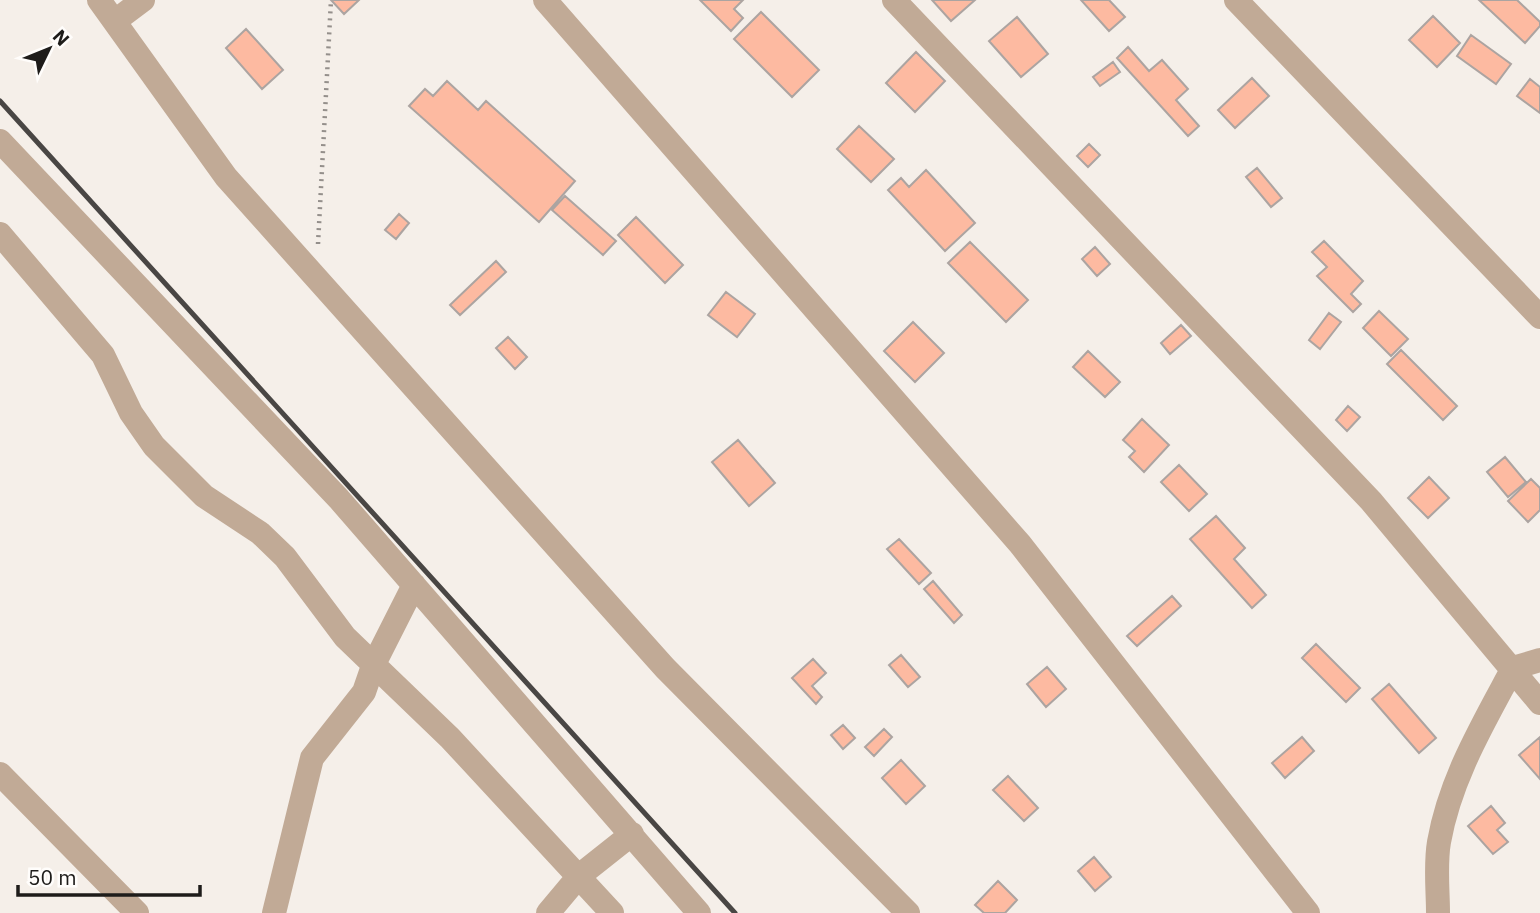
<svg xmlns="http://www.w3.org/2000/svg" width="1540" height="913" font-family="'IBM Plex Sans',sans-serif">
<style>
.building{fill:#fdbaa1;stroke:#aca4a1;stroke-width:2}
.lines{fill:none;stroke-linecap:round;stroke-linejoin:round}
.path{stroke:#948f8b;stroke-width:4.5;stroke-dasharray:2 5;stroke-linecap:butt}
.minor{stroke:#c1aa96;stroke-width:24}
.rail{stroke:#494644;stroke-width:5}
</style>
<rect width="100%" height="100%" fill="#f5efe9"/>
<path class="building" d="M331 0H359L344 14Z
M700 0H743L734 9 743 18 731 31Z
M932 0H975L951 21Z
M1081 0H1109L1125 17 1109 31Z
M1479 0H1517L1540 22V26L1525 43Z
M761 12 819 70 792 97 734 39Z
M1433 16 1460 43 1437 67 1409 40Z
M1017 17 1048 54 1021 77 989 41Z
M246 29 283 70 262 89 226 48Z
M1471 35 1511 64 1496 84 1457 56Z
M1128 47 1149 71 1162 60 1188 89 1176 100 1199 126 1188 136 1117 58Z
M916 52 945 81 915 112 886 83Z
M1113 62 1120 72 1100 86 1093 77Z
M1252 78 1269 96 1235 128 1218 110Z
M1530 79 1540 87V113L1517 96Z
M447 81 478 110 486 101 575 181 539 222 409 106 425 89 433 96Z
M859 126 894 159 871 182 837 149Z
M1089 144 1100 155 1088 167 1077 156Z
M1257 168 1282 198 1271 207 1246 177Z
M926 170 975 223 945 251 888 190 901 178 909 187Z
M565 196 616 241 603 255 552 210Z
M399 214 409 223 396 239 385 230Z
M636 217 683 265 665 283 618 235Z
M1324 241 1363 281 1351 294 1361 304 1353 312 1317 276 1327 267 1312 252Z
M970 242 1028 300 1006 322 948 263Z
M1095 247 1110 264 1097 276 1082 259Z
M496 261 506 272 460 315 450 305Z
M726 292 755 314 737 337 708 315Z
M1379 311 1408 339 1391 356 1363 328Z
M1329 313 1341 322 1320 349 1309 340Z
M913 322 944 353 915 382 884 351Z
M1181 325 1191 336 1170 354 1161 343Z
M508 337 527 357 515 369 496 348Z
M1401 350 1457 406 1443 420 1387 364Z
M1088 351 1120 382 1105 397 1073 367Z
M1348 406 1360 417 1347 431 1336 420Z
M1142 419 1169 445 1144 472 1129 457 1135 451 1123 440Z
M738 440 775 483 749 506 712 462Z
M1505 457 1526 482 1508 497 1487 472Z
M1179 465 1207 494 1189 511 1161 482Z
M1429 477 1449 498 1428 518 1408 498Z
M1531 479 1540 488V510L1528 522 1508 501Z
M1216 516 1245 548 1234 559 1266 595 1252 608 1190 539Z
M899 539 931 573 919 584 887 549Z
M933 581 962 615 954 623 924 589Z
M1172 596 1181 606 1137 646 1127 636Z
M1316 644 1360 688 1346 702 1302 658Z
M901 655 920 677 908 687 889 665Z
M813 659 826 673 812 686 822 697 816 704 792 678Z
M1047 667 1066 689 1046 707 1027 684Z
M1389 684 1436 738 1419 753 1372 699Z
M843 725 855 738 843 749 831 735Z
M884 729 892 737 874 756 865 747Z
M1302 737 1314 751 1285 778 1272 763Z
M1540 737V779L1519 755Z
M901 760 925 786 906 804 882 778Z
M1008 776 1038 808 1024 821 993 790Z
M1491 806 1505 823 1497 830 1508 842 1493 854 1468 826Z
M1094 857 1111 877 1095 891 1078 871Z
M998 881 1017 900 1005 913H984L975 905Z"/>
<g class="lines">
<path class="path" d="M318 244 331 0"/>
<path class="minor" d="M99 0 226 177 665 668 908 913
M545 0 1020 544 1308 913
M894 0 1371 501 1540 703
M1236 0 1540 317
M115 21 143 0
M0 141 339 499 699 913
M0 234 103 355 131 413 154 446 204 496 260 533 285 557 345 637 450 738 612 913
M0 774 137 913
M274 913 312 758 364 692 373 666 414 585
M548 913 579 876 632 834
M1438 913C1438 890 1435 865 1439 842 1450 779 1483 724 1513 668L1540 660"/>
<path class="rail" d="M0 101 735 913"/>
</g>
<g transform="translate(49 49) rotate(47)" stroke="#fffdfb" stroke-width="5" paint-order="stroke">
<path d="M0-5L12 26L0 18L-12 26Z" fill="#1e1c1a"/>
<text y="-10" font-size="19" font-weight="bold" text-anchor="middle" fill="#1e1c1a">N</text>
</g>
<path d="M18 885v10h182v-10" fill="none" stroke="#1e1c1a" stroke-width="3.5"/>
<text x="28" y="885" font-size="21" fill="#1e1c1a" stroke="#fffdfb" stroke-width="5" paint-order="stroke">50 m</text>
</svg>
